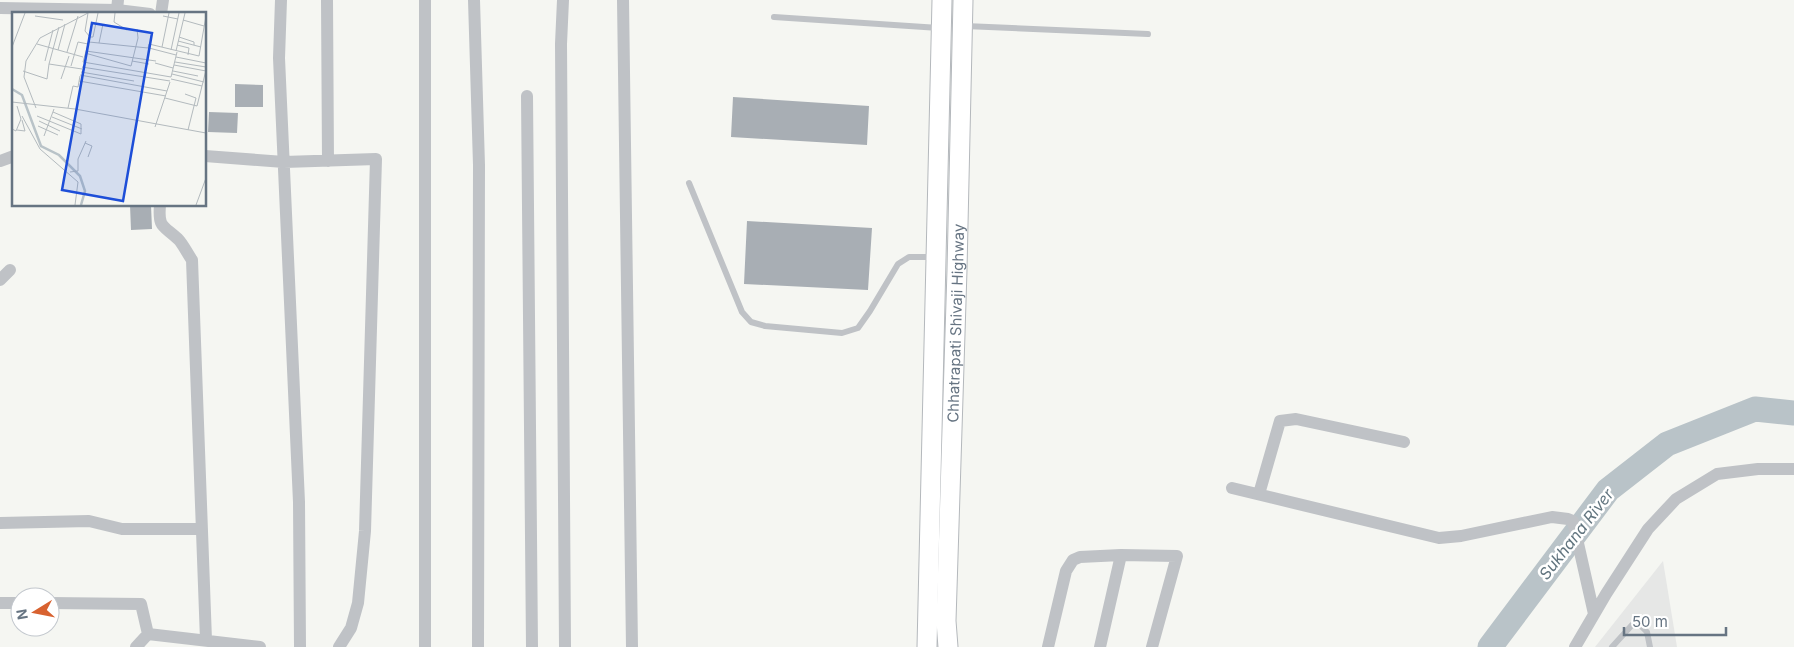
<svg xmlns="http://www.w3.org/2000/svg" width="1794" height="647" font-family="Inter,sans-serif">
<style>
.built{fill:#e6e7e6}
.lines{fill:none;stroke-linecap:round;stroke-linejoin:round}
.river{stroke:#b9c3c8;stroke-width:25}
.building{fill:#a8aeb4}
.primary-casing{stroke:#b4b8bc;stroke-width:21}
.lane{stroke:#bfc2c6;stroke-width:6}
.street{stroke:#bfc2c6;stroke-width:12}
.primary{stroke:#fff;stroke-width:19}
.labels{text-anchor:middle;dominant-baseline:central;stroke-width:5;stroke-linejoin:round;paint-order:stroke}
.street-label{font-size:15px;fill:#667482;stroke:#fff}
.water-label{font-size:16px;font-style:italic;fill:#62757f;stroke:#fff}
.inset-river{fill:none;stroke:#b9c3c8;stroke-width:2.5}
.inset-road{fill:none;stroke:#b3babe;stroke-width:1}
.view{fill:#1d4ed8;fill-opacity:0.15;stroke:#1d4ed8;stroke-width:2.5}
.inset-edge{fill:none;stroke:#667482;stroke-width:2.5}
</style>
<rect width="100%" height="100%" fill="#f5f6f2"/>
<path class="built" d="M1663 561 1677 647H1595Z"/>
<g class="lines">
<path class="river" d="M1490 647 1608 490 1667 444 1755 409 1794 413"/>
</g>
<path class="building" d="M235 84 263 85V107H235Z
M733 97 869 106 867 145 731 137Z
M209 112 238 113 237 133 208 132Z
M130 205H151L152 229 131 230Z
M747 221 872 228 868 290 744 284Z"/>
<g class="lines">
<g class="primary-casing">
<g id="primary">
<path d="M927 647 942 0"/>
<path id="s1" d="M948 647 946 621 957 270 963 0"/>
</g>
</g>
<path class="lane" d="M774 17 939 28
M965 26 1148 34
M689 183 742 312 751 322 765 326 842 333 858 328 870 311 898 264 909 257H935
M1612 647 1632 625 1639 624 1647 632 1650 647"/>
<path class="street" d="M118 0 117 10 150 14
M281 0 279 58 299 502 300 647
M327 0 328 161
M425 0V647
M474 0 479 165 478 647
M563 0 561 44 565 647
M623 0 632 647
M0 8 117 10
M161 14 163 0
M527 96 532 647
M205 156 284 162 376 159 365 531 358 603 351 628 339 647
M0 161 14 156
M160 205C158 228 163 225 178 239 183 244 187 253 192 260L206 640
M0 280 10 270
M1232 488 1439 538 1461 536 1552 517 1568 519 1573 521 1594 614
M1259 494 1280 421 1296 419 1404 442
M0 523 89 521 122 529H202
M0 603H20
M50 603 141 604 148 634 260 647
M136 647 148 634
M1048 647 1066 571 1073 560 1080 557 1121 555 1177 556 1152 647
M1100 647 1121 555
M1575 647 1606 594 1648 529 1676 499 1717 474 1758 469H1794"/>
<use href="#primary" class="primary"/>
</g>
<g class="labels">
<g class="street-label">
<text stroke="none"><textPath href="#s1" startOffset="324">Chhatrapati Shivaji Highway</textPath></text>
</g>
<g class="water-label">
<text transform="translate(1576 534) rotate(-52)">Sukhana River</text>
</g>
</g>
<g transform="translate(12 12)">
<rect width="194" height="194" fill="#f5f6f2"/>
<path class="inset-river" d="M0 77 10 83 29 134 47 143 68 164 73 179 69 193"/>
<path class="inset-road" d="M76 1 73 19 78 25M86 1 81 25H78L71 50 159 65M103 1 102 10 115 18M23 4 51 8M151 4 166 7M171 8 192 14M167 25 182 30V33M166 29 189 35M77 30 136 36 137 32 187 44 194 4M87 31 91 12M25 32 71 45M165 33 177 36 176 43M0 35 13 1M150 35 157 1M137 36 164 43M46 38 53 12M159 38 167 1M74 39 144 49M164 39 173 1M55 40 66 4M73 41 119 54 126 26 125 17M164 45 194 51M33 49 41 18M120 49 137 52M163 50 194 55M143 51 161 56M37 52 47 15M162 53 194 59M59 54 66 30 76 32M70 55 158 69M11 59 35 67 37 52 70 57M161 59 186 64M69 60 122 69M160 62 192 70M68 63 155 79M159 65 165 40M49 67 57 44M159 67 190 74M67 69 154 84M173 82 184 86 176 118M153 86 185 94 194 58M0 90 63 97 194 121M24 96 12 65 14 49 28 26 76 1M56 96 61 74 66 75 68 64M10 104 28 137 66 170 63 193M25 104 69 122V112L41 100M40 105 70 117M27 109 48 119M26 114 46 123M143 115 158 70M0 117 4 119 9 107 5 94M5 118 13 119 10 108M32 124 42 97M73 131 80 134 76 145M58 160 66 159V147L74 129M184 193 194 166"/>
<path class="view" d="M80 11 140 21 111 189 50 178Z"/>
<rect width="194" height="194" class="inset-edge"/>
</g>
<g transform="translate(35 612) rotate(260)"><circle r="24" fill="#ffffff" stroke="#c2c7cd"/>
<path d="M0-4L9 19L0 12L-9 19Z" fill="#d86230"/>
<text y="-8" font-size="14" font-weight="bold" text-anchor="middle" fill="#667482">N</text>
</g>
<path d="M1624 627v8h102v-8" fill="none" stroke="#667482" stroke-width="2.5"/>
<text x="1632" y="627" font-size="15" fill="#667482" stroke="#ffffff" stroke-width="4" paint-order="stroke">50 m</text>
</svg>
